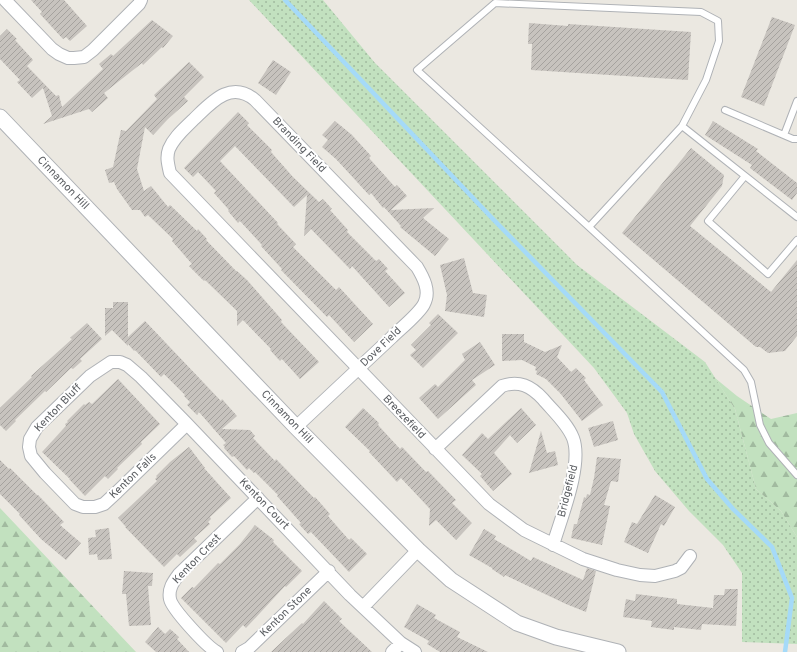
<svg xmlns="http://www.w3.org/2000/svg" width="797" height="652" font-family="Overpass,sans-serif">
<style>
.grass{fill:url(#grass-dots)}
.forest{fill:url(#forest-firs)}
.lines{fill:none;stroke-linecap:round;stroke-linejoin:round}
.stream{stroke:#a5daf8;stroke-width:4.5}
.building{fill:url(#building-hatch)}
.service-casing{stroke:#afb2b6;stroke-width:8}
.minor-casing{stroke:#afb2b6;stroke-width:14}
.tertiary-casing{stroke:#afb2b6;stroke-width:17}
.service{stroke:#fff;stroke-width:6}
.minor{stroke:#fff;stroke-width:12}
.tertiary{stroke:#fff;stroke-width:15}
.labels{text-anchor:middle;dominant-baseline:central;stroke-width:4;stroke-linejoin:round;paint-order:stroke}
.street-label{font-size:11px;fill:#5a5d61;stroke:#fff}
</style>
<defs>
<pattern id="grass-dots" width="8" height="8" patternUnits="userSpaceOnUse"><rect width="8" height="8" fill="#c2e1bf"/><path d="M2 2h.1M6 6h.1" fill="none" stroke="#a1ba9f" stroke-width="1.8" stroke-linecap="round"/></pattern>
<pattern id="forest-firs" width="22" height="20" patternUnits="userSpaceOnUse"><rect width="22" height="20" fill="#c2e1bf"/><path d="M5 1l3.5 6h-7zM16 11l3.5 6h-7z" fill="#a1ba9f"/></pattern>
<pattern id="building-hatch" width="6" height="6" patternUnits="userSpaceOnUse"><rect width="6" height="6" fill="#c7c3be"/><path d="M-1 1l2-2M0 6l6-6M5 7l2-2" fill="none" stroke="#a5a29e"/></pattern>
</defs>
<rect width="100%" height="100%" fill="#ebe8e1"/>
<path class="grass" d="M249 0H323L375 63 577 265 705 362 735 409 756 489 781 511 797 537V644L742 642V573L723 545 689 511 655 471 634 434 627 413 594 368Z"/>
<path class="forest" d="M715 378 737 396 771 419 797 413V537L781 511 756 489 735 409Z
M0 508 136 652H0Z"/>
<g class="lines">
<path class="stream" d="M285 0 491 217 662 392 707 479 733 509 772 547 792 598 785 652"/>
</g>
<path class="building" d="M31 0H64L87 26 70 41 66 37 63 39 40 14 42 12Z
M772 17 795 25 764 106 741 97Z
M152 20 173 36 163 48 162 47 143 65 142 63 104 93 108 98 92 112 89 109 43 124 52 116 43 88 32 98 17 82 20 80 0 59V36L7 29 17 39 15 40 33 60 27 66 56 96 59 95 62 107 103 69 99 64 111 54 113 56Z
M529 23 568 26V24L691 32 688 80 531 70 532 44H528Z
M273 60 291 72 276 95 258 83Z
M189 62 204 77 184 97 188 101 168 119 153 135 145 127 137 169 144 191 151 186 168 207 170 205 197 231 198 229 207 239 206 240 236 271H237L247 280 282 320 281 322 319 362 300 379 282 359 280 361 270 350 271 349 243 320 237 326V311L205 280 204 281 189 266 192 264 172 241 173 239 148 215 145 217 140 210H132L117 189 114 182 109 183 105 170 113 167 121 130 126 131 157 99 154 95Z
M238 112 249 123 247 125 272 150 271 152 293 177 319 202 323 199 332 209 330 210 348 230 347 232 376 261 379 259 388 269 385 271 405 293 389 307 352 266 350 269 311 229 304 236 307 195 294 207 235 146 220 161 278 223 277 224 296 244 293 247 336 290 339 287 373 324 354 342 329 315 327 317 281 270 282 269 261 246 262 245 240 221 238 223 228 211 229 210 214 193 216 191 198 172 193 177 184 168Z
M335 121 352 135 371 156 369 158 395 187 397 185 407 196 391 210 434 208 423 218 449 239 435 256 400 227 401 226 384 207 383 208 371 193 369 195 336 159 322 147 328 140 322 135Z
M713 121 758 149 756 151 797 183V193L792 200 750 168 752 165 705 135Z
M691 148 724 175 722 186 690 226 771 292 797 260V336L785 351 768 353 760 347H756L622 233Z
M464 258 473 293 487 295 484 317 445 311 447 295 440 265Z
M113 302H128V337L145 321 221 401 222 399 237 416 222 429 250 430 255 436 253 438 275 461 276 459 314 498 315 497 330 514 328 516 349 540 351 538 367 554 349 572 311 532 308 534 299 524 301 523 277 496 278 495 255 472 254 473 249 468 247 470 234 456 232 457 224 448 225 447 223 445 226 443 199 412 197 415 187 405 190 402 184 396 185 395 164 374 161 377 135 350 134 351 128 344V346L112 330 105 336V308H113Z
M438 314 458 333 423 368 410 355 416 350 411 345 431 325 429 323Z
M87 323 102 339 80 359 82 361 73 369 71 368 46 392 45 391 15 420 16 421 6 431 0 425V408L32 377 31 376 72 339 70 338Z
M502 334H524V342L545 352 562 345 557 357 571 372 576 368 586 378 584 380 603 405 582 421 560 393 546 379 536 374 537 371 535 370 536 367 522 360 502 361Z
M480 342 495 365 472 380 476 385 438 419 419 398 435 384 438 387 465 360 462 354Z
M118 379 160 424 141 442 142 444 117 468 118 469 108 479 105 476 85 496 69 479H70L42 452 66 426 65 424 68 422 67 421 84 404 85 405 89 402 92 404Z
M363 408 379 423 378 425 400 449 402 447 426 472 428 471 456 500 452 503 472 523 456 540 436 520 429 526 430 509 401 478 397 482 369 452 370 451 345 427Z
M521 408 536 425 517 443 510 435 494 453 512 474 493 491 480 476 482 474 462 455 482 433 488 439Z
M613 421 618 440 594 447 588 428Z
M541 431 547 453 555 451 558 465 529 473Z
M189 447 205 468H204L231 498 210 517 211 519 208 522 210 524 194 538 197 541 180 557 177 554 164 567 125 527H126L118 518 157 481 155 479 157 477 156 476 170 462Z
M597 457 621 459 618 482 611 481 604 505 610 506 602 545 571 538 574 524H577L584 497 586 498 587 494 590 495 594 478Z
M0 460 9 469 10 468 37 495H38L64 522 60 525 81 543 66 560 41 539 19 515 20 514 0 494Z
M655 495 675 507 664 526 661 524 648 553 624 542 632 522 637 524Z
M255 525 274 540 273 542 302 571 286 587 285 586 246 628 243 625 226 643 181 598 192 587 194 588 218 563 220 564 240 544Z
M109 528 112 559 98 560 97 554 89 555 88 538 96 537 95 530Z
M484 529 496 536 494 539 531 561 533 557 583 580 587 568 596 571 586 612 566 604 505 575 504 577 492 569V568L469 555Z
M124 571 153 573 152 586H148L151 625 129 626 126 594H122Z
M725 589H738L736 626 702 624 701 630 674 627V630L651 627 652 621 623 617 626 599 635 601 636 594 677 599V604L713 608 714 595H724Z
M324 601 342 619 339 621 372 652H271L302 623 303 624Z
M417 604 436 615 434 618 460 632 457 637 488 652H440L427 644 429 641 404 627Z
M158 627 165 634 170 629 179 637 177 639 189 652H156L145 642Z"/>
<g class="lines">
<g class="service-casing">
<path id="service" d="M725 110 793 139H797
M784 135 797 101
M745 176 708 221 768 274 797 240
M797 217 682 126 589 227 744 370 751 382 760 425 769 443 797 475
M589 227 417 70 495 3 701 12 718 21 719 41 706 80 682 126"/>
</g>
<g class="minor-casing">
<path id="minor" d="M5 0 52 49 59 54 68 58H74L84 57 93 50 139 4 141 0
M187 424 117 492 104 504 95 507H83L75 504 45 473 31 456 29 447 30 439 37 427 90 376 111 362H120L127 365 141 377 187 424 350 595 401 643 415 652
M296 427C328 397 360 367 392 337 400 329 419 314 424 304 431 291 423 277 417 267L255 100C230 79 210 104 193 120 184 129 174 137 169 149 166 157 168 164 170 173L489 504 524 530 583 559 617 570 640 575 655 576 675 571 681 568 690 556
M435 449 502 386C519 380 531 386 543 399 553 411 567 423 573 438 583 464 561 518 553 545
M363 607 418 550
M217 652C207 647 172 609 170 599 168 589 173 582 179 574L258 498
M242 652 249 648 329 571
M392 652 401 643"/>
</g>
<g class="tertiary-casing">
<path id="tertiary" d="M0 117 296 427 418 550 451 580 517 623 556 637 618 652"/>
</g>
<use href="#service" class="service"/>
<use href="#minor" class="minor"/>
<use href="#tertiary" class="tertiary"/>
</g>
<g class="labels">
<g class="street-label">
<text transform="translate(299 145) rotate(46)">Branding Field</text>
<text transform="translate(63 183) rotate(46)">Cinnamon Hill</text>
<text transform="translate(381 347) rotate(-44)">Dove Field</text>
<text transform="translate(58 408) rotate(-46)">Kenton Bluff</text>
<text transform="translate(287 417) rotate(46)">Cinnamon Hill</text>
<text transform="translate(404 417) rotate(46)">Breezefield</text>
<text transform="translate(133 476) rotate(-44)">Kenton Falls</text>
<text transform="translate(568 491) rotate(-76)">Bridgefield</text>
<text transform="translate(264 504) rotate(46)">Kenton Court</text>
<text transform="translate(197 559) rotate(-46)">Kenton Crest</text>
<text transform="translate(286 612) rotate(-44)">Kenton Stone</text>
</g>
</g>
</svg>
